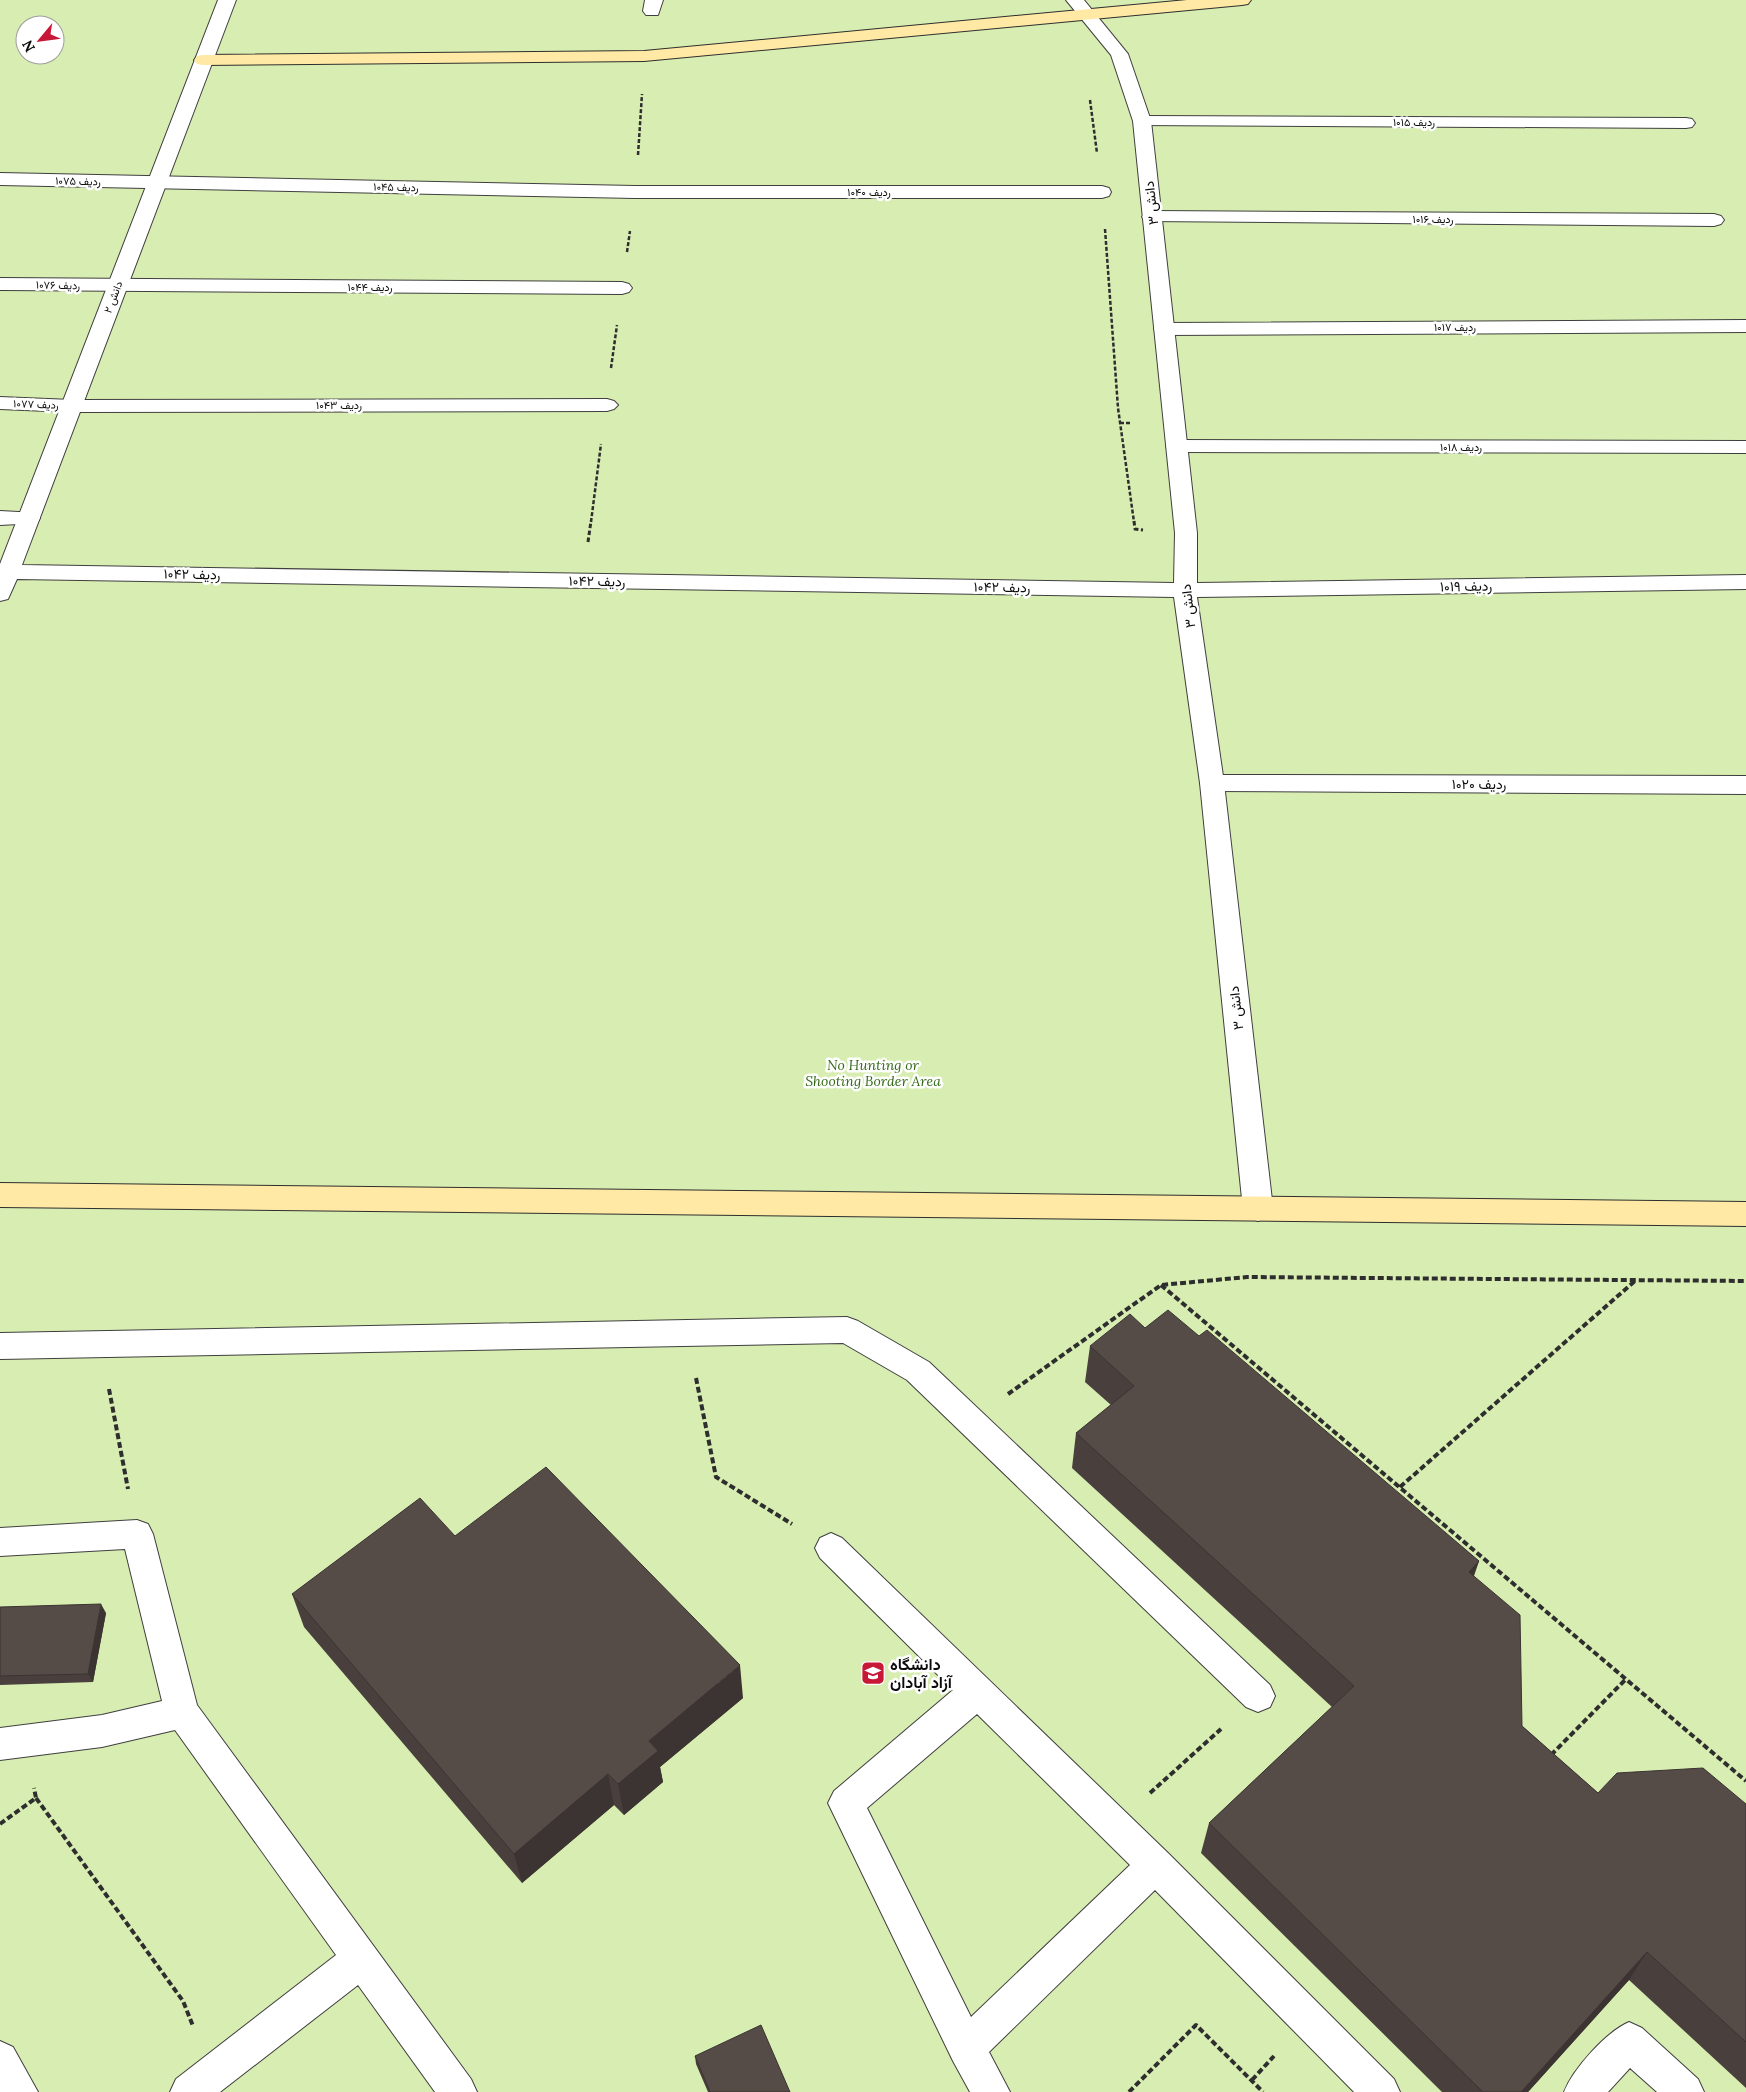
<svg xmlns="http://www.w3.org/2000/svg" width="1746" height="2092" font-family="Lora,Vazirmatn,serif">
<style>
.green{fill:#d8edb1;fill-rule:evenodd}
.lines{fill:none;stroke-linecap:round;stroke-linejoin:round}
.lane-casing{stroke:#3f3f3f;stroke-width:2}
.street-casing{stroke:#3f3f3f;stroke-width:2}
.secondary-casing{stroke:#2e2e2e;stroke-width:2}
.path-far2{stroke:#2e2e2e;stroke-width:2.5;stroke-dasharray:4 2;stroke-linecap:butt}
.path-far1{stroke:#2e2e2e;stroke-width:3;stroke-dasharray:4.5 2.5;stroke-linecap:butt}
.path{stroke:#2e2e2e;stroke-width:4;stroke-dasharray:6 3;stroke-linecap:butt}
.lane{fill:#fff;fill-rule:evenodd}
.street{fill:#fff;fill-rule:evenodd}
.secondary{fill:#ffe9a5;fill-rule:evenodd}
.wall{fill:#49403d}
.shaded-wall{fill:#3c3432}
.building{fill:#554b47;stroke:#3c3432}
.labels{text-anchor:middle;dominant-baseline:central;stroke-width:5;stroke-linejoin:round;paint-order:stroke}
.far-street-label{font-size:11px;fill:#0c0c0c;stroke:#fff}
.street-label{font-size:14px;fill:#0c0c0c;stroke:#fff}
.park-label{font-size:14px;font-style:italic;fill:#336917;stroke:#fff}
.near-poi-label{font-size:16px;font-weight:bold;fill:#0c0c0c;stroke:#fff;text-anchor:start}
</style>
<rect width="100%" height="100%" fill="#fff8ea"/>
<path class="green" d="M0 0H1746V2092H0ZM25 25H55V55H25Z"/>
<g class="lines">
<g class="lane-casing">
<path id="lane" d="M1142 116 1686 118 1692 119 1695 123 1692 127 1686 128 1136 125 1133 121 1136 117Z
M0 173 635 186H1102L1109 188 1111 192 1109 196 1102 198H635L0 185Z
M1152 211 1714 214 1721 216 1724 220 1721 224 1714 226 1145 221 1142 217 1145 213Z
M0 278 622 282 629 284 632 288 629 292 622 294 0 290Z
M1746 320V332L1164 335 1157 333 1154 329 1157 325 1164 323Z
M0 397 72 400 607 399 614 401 618 405 614 409 607 411 72 412 0 409Z
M1177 440 1746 441V453L1177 452 1169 451 1166 446 1169 441Z
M0 511 37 513 40 518 37 523 0 525Z
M1212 775 1746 776V794L1212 791 1203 789 1200 783 1203 777Z
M847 1317 858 1321 929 1362 1270 1685 1275 1696 1270 1707 1258 1712 1246 1707 907 1380 843 1343 0 1359V1333Z
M137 1520 148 1524 153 1534 197 1705 471 2079 477 2092H435L358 1985 220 2092H170L176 2079 336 1955 175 1730 102 1747 0 1760V1728L102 1715 162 1701 125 1549 0 1556V1528Z
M831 1533 842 1538 1168 1853 1394 2079 1400 2092H1354L1155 1890 989 2052 1010 2092H970L953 2061 828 1803 834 1791 953 1690 820 1558 815 1548 820 1538ZM977 1714 1130 1865 971 2017 867 1808Z
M1629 2022 1642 2028 1698 2079 1704 2092H1657L1630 2068 1608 2092H1564C1573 2069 1606 2032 1629 2022Z
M0 2041 13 2047 38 2092H0Z"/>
</g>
<g class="street-casing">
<path id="street" d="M218 0H236L22 565 1174 583 1175 533 1133 121 1111 55 1066 0H1084L1128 54 1151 121 1197 533V583L1746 575V589L1197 597 1224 783 1273 1209 1268 1217 1258 1221 1248 1217 1243 1209 1200 783 1174 597 17 579 8 599 0 601V564Z
M645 0H663L658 15H646L643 11Z"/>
</g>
<g class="secondary-casing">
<path id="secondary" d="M1187 0H1251L1248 4 1242 5 644 61 203 65 197 64 194 60 197 56 203 55 644 51Z
M0 1183 1746 1202V1226L0 1207Z"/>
</g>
<path class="path-far2" d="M1090 100 1097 153
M638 155 642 94
M1105 229 1118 408 1134 522
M627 252 630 231
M611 368 617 325
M1120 423H1132
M591 522 601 444"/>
<path class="path-far1" d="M1134 521 1135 529 1143 530
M588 542 591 521"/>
<path class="path" d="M1161 1285 1746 1781
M696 1378 716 1477 792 1524
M109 1389 128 1489
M1008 1394 1161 1285 1247 1277 1746 1281
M1400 1487 1636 1280
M1551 1755 1626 1679
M1150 1793 1221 1729
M36 1798 183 2001 193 2026
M0 1824 36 1798 34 1788
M1252 2080 1274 2056
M1129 2092 1196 2025 1263 2092"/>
<use href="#lane" class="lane"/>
<use href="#street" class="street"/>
<use href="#secondary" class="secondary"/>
</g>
<path class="wall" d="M1145 1328 1199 1336 1479 1561 1474 1576 1522 1726 1598 1793 1746 1804V2088L1629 1980 1528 2092H1442L1201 1853 1209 1823 1332 1707 1072 1468 1076 1433 1111 1405 1085 1382 1090 1346Z
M455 1536 743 1698 660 1767 663 1782 624 1815 614 1805 522 1883 304 1627 292 1594Z
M0 1607 106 1613 93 1682 0 1685Z
M695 2056 790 2092H708L696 2064Z"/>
<path class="shaded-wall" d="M1479 1561 1466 1595 1469 1572Z
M101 1604 106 1613 93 1682 88 1674Z
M740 1665 743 1698 660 1767 663 1782 624 1815 618 1784 649 1741Z
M608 1774 614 1805 522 1883 514 1854Z
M1647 1952 1629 1980 1528 2092H1521Z"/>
<path class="building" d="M1168 1310 1199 1336 1207 1330 1479 1561 1469 1572 1520 1615 1522 1726 1598 1793 1617 1773 1703 1768 1746 1804V2042L1647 1952 1521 2092H1483L1209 1823 1354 1686 1076 1433 1134 1386 1090 1346 1130 1314 1145 1328Z
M546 1467 740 1665 649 1741 658 1751 618 1784 608 1774 514 1854 292 1594 420 1498 455 1536Z
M101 1604 88 1674 0 1676V1607Z
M761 2025 790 2092H710L695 2056Z"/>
<defs>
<g id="university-square" transform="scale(1.25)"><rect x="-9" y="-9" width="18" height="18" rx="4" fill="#c71837" stroke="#fff"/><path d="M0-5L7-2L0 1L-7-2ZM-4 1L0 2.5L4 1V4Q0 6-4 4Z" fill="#fff"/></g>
</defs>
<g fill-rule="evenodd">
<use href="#university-square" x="873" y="1673"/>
</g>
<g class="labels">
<g class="far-street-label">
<text x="1414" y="122">ردیف ۱۰۱۵</text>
<text transform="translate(78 181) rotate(1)">ردیف ۱۰۷۵</text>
<text transform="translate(396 187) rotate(1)">ردیف ۱۰۴۵</text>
<text x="869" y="192">ردیف ۱۰۴۰</text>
<text x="1433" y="219">ردیف ۱۰۱۶</text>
<text transform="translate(58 285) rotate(1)">ردیف ۱۰۷۶</text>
<text x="370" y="287">ردیف ۱۰۴۴</text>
<text transform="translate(113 297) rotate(-69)">دانش ۲</text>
<text x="1455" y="327">ردیف ۱۰۱۷</text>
<text transform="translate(36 404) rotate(2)">ردیف ۱۰۷۷</text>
<text x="339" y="405">ردیف ۱۰۴۳</text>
<text x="1461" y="447">ردیف ۱۰۱۸</text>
</g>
<g class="street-label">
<text transform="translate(1151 203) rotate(-96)">دانش ۳</text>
<text transform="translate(192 574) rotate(1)">ردیف ۱۰۴۲</text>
<text transform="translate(597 581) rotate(1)">ردیف ۱۰۴۲</text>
<text transform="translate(1466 586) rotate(-1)">ردیف ۱۰۱۹</text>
<text transform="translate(1002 587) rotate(1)">ردیف ۱۰۴۲</text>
<text transform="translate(1188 606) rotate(-96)">دانش ۳</text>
<text x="1479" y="784">ردیف ۱۰۲۰</text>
<text transform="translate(1236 1008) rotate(-96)">دانش ۳</text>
</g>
<g class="park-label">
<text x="873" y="1065">No Hunting or<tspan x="873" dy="16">Shooting Border Area</tspan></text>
</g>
<g class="near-poi-label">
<text x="890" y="1664">دانشگاه<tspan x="890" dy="18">آزاد آبادان</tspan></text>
</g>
</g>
<g transform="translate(40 40) rotate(241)"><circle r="24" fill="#ffffff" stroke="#9e9e9e"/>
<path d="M0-4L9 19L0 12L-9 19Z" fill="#c71837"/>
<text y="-8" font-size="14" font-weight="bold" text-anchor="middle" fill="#0c0c0c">N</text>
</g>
</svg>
